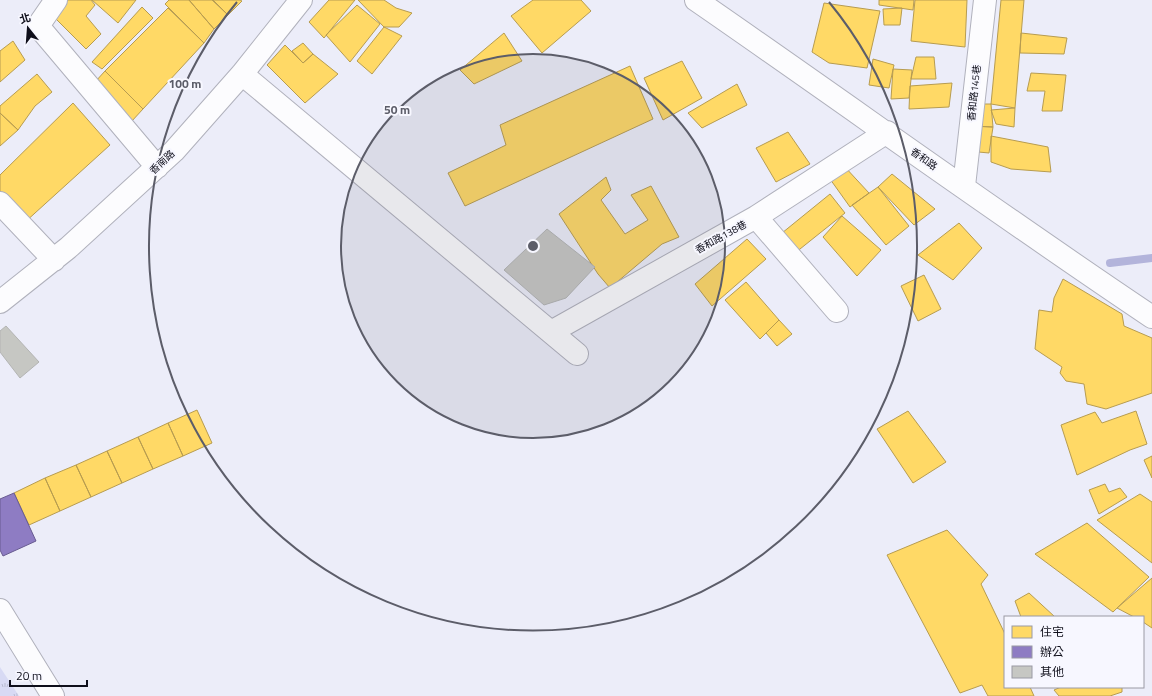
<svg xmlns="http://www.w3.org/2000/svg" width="1152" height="696" font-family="'Titillium Web','Noto Sans TC',sans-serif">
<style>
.grass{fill:url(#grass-tufts)}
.homes{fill:#ffd966;stroke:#b79c50}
.offices{fill:#8e7cc3;stroke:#685b91}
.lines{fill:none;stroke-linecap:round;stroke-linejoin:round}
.stream{stroke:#b3b4db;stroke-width:8}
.building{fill:#c6c7c3;stroke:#b3b4b3}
.minor-casing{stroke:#b0b1bc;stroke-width:24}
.minor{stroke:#fcfcfe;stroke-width:22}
.ring{fill:none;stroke:#5c5d69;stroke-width:2}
.labels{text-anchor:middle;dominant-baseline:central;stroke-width:4;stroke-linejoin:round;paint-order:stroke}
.street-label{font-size:10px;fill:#0f0f1b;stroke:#f7f7ff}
.centre{fill:#5c5d69;stroke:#f7f7ff;stroke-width:2}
.ring-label{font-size:12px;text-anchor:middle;font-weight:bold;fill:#5c5d69;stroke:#f7f7ff;stroke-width:4;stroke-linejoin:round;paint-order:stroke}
</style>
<defs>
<pattern id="grass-tufts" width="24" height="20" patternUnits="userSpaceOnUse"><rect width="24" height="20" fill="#d8daf4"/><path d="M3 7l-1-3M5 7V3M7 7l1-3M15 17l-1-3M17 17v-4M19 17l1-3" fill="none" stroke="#b8bad1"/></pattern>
</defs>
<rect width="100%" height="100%" fill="#ecedf9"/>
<path class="grass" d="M0 667 19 696H0Z"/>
<path class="homes" d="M62 0H91L95 5 86 16 101 34 86 49 49 12Z
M92 0H136L118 23Z
M169 0H189L214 29 204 43 165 4Z
M189 0H212L228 15 214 29Z
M213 0H240L242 1 228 15Z
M329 0H355L324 38 309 22Z
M358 0H384L396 8 412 13 399 27H384Z
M533 0H581L591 11 542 53 511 16Z
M879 0H914L913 10 879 5Z
M915 0H967L965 47 911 41Z
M1001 0H1024L1015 108 991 104Z
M824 3 880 11 867 68 829 63 812 52Z
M357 5 380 24 350 62 326 35Z
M142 7 153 18 102 69 92 62Z
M168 8 204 43 143 109 105 71Z
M902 8 900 25H884L883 9Z
M384 27 402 36 372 74 357 61Z
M504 33 522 61 474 84 460 70Z
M1021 33 1067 38 1064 54 1020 53Z
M13 41 25 60 0 82V51Z
M303 43 313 54 303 63 292 51Z
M285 45 303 63 313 54 338 74 305 103 267 65Z
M916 57H934L936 79H911Z
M873 59 894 65 889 88 869 85Z
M682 61 702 98 663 120 644 78Z
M630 66 653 119 465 206 448 173 506 145 500 125Z
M893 69 912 70 909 98 891 99Z
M105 71 143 109 131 122 95 82Z
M1031 73 1066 75 1062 111H1042L1045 91H1027Z
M37 74 52 92 35 106 18 130 0 113V106Z
M952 83 949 107 909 109 910 86Z
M737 84 747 105 702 128 688 113Z
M73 103 110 145 24 223 0 197V175Z
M973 104H991L993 127 971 126Z
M1015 108 1014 127 996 124 991 110Z
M0 113 18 130 0 146Z
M971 126 993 127 989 153 968 151Z
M788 132 810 164 776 182 756 148Z
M991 136 1048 147 1051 172 1011 169 991 162Z
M844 166 869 193 850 207 825 172Z
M892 174 935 209 914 225 878 187Z
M606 177 611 190 601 200 625 234 648 220 631 195 651 186 679 237 662 244 610 288 598 274 559 214Z
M878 187 909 226 886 245 852 205Z
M830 194 845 213 795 253 782 233Z
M842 216 881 250 857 276 823 237Z
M959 223 982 248 953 280 918 255Z
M747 239 766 259 712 306 695 284Z
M924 275 941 309 918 321 901 286Z
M1063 279 1122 314 1124 326 1152 338V393L1106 409 1087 404 1084 384 1066 381 1060 373 1062 367 1035 349 1039 310 1052 312 1054 298Z
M746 282 779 320 760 339 725 300Z
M779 320 792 334 777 346 766 333Z
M197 410 212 443 183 456 168 423Z
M908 411 946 462 913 483 877 429Z
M1136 411 1147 444 1130 450 1077 475 1061 425 1095 412 1102 423Z
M168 423 183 456 153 469 138 437Z
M138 437 153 469 122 483 107 451Z
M107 451 122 483 91 497 76 465Z
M1152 456V478L1144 460Z
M76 465 91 497 60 511 45 478Z
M45 478 60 511 29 525 14 493Z
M1105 484 1109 492 1120 488 1127 497 1099 514 1089 490Z
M1140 494 1152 502V563L1097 520Z
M1087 523 1149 577 1113 612 1035 554Z
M947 530 988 575 981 584 1005 634V687H1030L1034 696H988L982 685 960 693 887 555Z
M1152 578V628L1143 622V617H1134L1117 608Z
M1029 593 1055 617H1021L1015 601Z
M1061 687H1122V692L1110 696H1059L1054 690Z"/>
<path class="offices" d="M14 493 36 541 3 556 0 550V499Z"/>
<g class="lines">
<path class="stream" d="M1110 263 1152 258"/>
</g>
<path class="building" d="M547 229 595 267 566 298 544 305 504 270Z
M6 326 39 362 20 378 0 352V331Z"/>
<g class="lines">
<g class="minor-casing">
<path id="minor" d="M56 0 38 26 157 167
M696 0C848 105 998 214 1152 317
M242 74 577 354
M964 186 985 0
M0 203 54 260
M756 217 837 311
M0 302 68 248 174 151 242 74 301 0
M551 332 756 217 887 132
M0 610 53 696"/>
</g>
<use href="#minor" class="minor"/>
</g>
<circle cx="533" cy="246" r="192" fill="#5c5d69" fill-opacity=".12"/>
<g class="ring">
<circle cx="533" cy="246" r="192"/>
<path d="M829 2A384 384 0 1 1 237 2"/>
</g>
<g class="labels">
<g class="street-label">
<text transform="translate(974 93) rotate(-84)">香和路145巷</text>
<text transform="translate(924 159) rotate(35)">香和路</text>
<text transform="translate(162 162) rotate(-43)">香南路</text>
<text transform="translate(721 237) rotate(-29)">香和路138巷</text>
</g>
</g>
<circle cx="533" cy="246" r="6" class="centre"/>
<g class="ring-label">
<text x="185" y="88">100 m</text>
<text x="397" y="114">50 m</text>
</g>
<rect x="1004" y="616" width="140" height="72" fill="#f7f7ff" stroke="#9a9aa4"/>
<rect x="1012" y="626" width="20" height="12" fill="#ffd966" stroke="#9a9aa4"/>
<text x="1040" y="636" font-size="12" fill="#0f0f1b">住宅</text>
<rect x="1012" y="646" width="20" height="12" fill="#8e7cc3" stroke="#9a9aa4"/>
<text x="1040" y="656" font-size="12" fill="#0f0f1b">辦公</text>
<rect x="1012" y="666" width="20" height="12" fill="#c6c7c3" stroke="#9a9aa4"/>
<text x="1040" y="676" font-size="12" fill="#0f0f1b">其他</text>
<g transform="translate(28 28) rotate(343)" stroke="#f7f7ff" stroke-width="3" paint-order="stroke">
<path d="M0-3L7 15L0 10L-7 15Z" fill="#0f0f1b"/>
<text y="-6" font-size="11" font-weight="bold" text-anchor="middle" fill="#0f0f1b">北</text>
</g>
<path d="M10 680v6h77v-6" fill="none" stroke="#0f0f1b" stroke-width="2"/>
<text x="16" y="680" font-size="12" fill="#0f0f1b" stroke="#f7f7ff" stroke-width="3" paint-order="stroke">20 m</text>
</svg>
